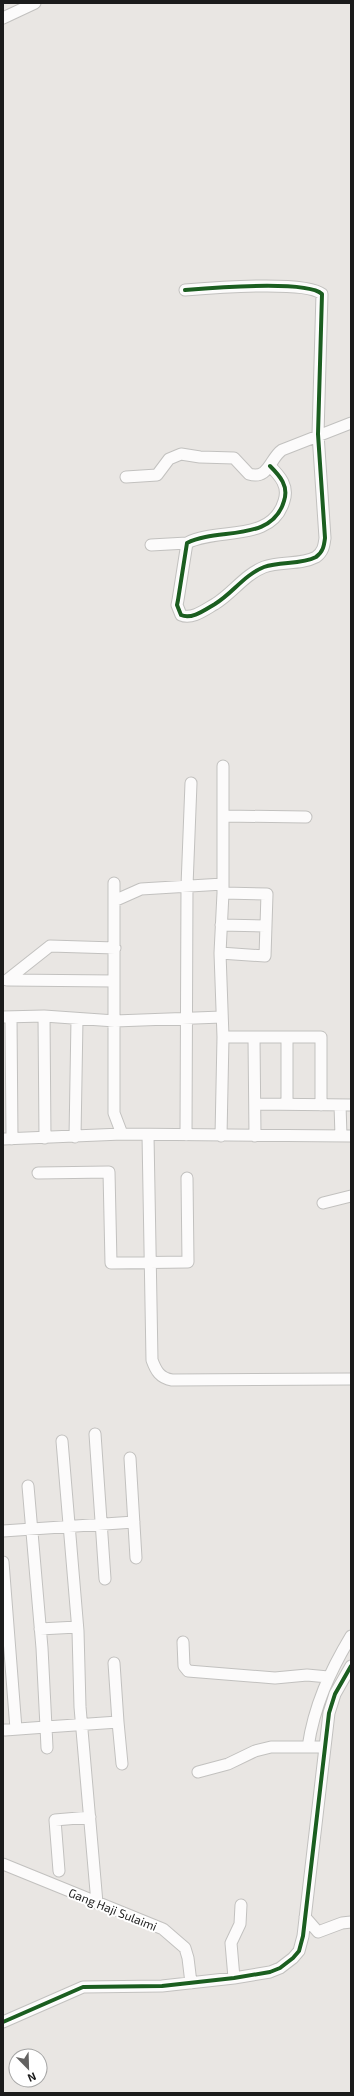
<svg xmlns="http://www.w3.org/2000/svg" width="354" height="2096" font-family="'Exo 2',sans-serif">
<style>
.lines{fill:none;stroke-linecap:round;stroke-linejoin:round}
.minor-casing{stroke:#c2c1bf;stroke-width:13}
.minor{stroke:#fcfbfb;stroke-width:11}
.cycleway-casing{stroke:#fff;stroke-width:6}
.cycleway{stroke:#1b5e20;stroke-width:4}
.labels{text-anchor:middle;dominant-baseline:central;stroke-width:4;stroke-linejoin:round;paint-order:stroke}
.street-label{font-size:12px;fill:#1b1b1b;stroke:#fff}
</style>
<rect width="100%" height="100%" fill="#e9e6e3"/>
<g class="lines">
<g class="minor-casing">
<path id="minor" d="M3 18 35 3
M185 290C209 288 306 280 322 294L318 434 325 538C324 546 323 552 316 557 301 565 280 561 264 567 244 575 233 593 215 604 206 609 192 620 181 615L177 605 178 600 187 543C218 527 272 543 284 501 289 486 280 476 270 466
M126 477 157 475 169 459 181 454 200 457 234 458 249 474C269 480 270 458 282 450L351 423
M151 545 187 543
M223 816 306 817
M114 883V1113L122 1134 351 1136
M114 901 141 889 223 884
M221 925 266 926
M220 953 265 956 267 894 223 893
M7 980 50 946 115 948
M7 980 114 981
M44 1016 45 1138
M3 1017 44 1016 115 1021 222 1017
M11 1017 12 1139
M223 1037H321V1105
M254 1038 255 1136
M287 1038V1104
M255 1104 351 1105
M340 1105 341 1136
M148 1135 152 1360C156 1371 160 1378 172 1380L351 1379
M186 1135 187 886 191 783
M221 1136 223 1037 220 953 223 893V766
M75 1137 77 1019
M3 1139 122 1134
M38 1173 109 1172 111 1263 188 1262 187 1178
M323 1203 351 1196
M95 1434 105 1579
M62 1441 78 1631 80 1707 97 1903
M130 1458 136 1558
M3 1531 134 1522
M3 1562 16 1729
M40 1629 77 1627
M183 1642 184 1666 188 1671 275 1678 307 1675 328 1677
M114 1663 118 1722
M5 1730 46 1727 42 1648 28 1486
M308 1747C314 1706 330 1671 351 1636
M47 1748 46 1727 118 1722 122 1764
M198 1772 228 1764 255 1751 271 1747H324
M3 1864 163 1929 185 1948 188 1958 191 1983
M59 1871 55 1820 90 1817
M305 1917 318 1932 342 1923 351 1922
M234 1978 231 1943 240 1924 241 1905
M3 2022 83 1987 162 1986 234 1978 270 1972 280 1968 293 1958 299 1951 303 1936 329 1713 335 1694 351 1666"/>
</g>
<use href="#minor" class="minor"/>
<g class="cycleway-casing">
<path id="cycleway" d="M185 290C209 288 306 280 322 294L318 434 325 538C324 546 323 552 316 557 301 565 280 561 264 567 244 575 233 593 215 604 206 609 192 620 181 615L177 605 178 600 187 543C218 527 272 543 284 501 289 486 280 476 270 466
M3 2022 83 1987 162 1986 234 1978 270 1972 280 1968 293 1958 299 1951 303 1936 329 1713 335 1694 351 1666"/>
</g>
<use href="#cycleway" class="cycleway"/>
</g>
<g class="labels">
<g class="street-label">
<text transform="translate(113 1909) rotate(22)">Gang Haji Sulaimi</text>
</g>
</g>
<rect width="354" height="2096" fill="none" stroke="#1b1b1b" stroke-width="8"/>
<g transform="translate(28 2068) rotate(157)"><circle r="19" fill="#ffffff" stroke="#a4a4a4"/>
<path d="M0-3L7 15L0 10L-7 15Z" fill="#636261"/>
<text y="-6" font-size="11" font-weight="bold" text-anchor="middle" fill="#1b1b1b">N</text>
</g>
</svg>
